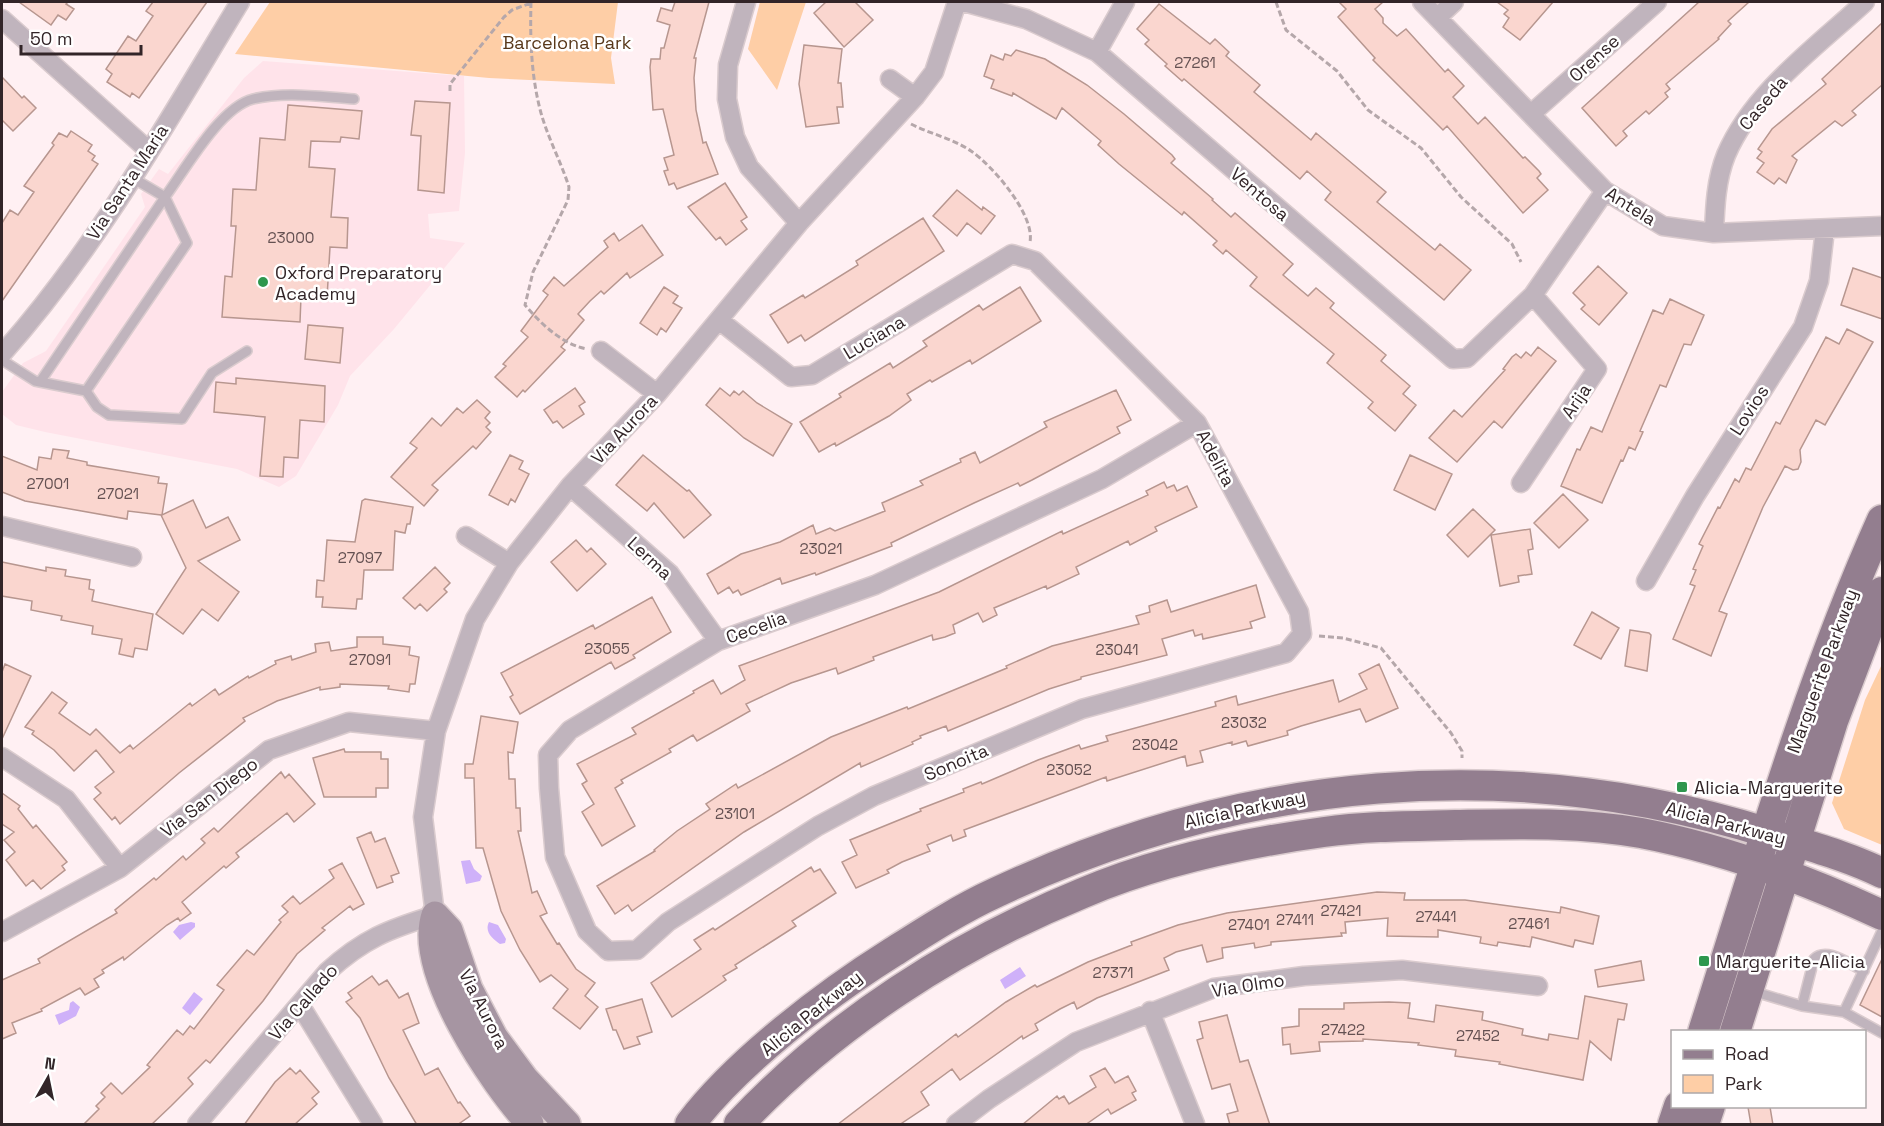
<svg xmlns="http://www.w3.org/2000/svg" width="1884" height="1126" font-family="'Space Grotesk',sans-serif">
<style>
.built{fill:#ffe3ea}
.green{fill:#fecea6}
.water{fill:#cfb1f9}
.building{fill:#fad6cf;stroke:#b7968f;stroke-width:1.5}
.lines{fill:none;stroke-linecap:round;stroke-linejoin:round}
.lane-casing{stroke:#dacbce;stroke-width:12}
.street-casing{stroke:#dacbce;stroke-width:21}
.secondary-casing{stroke:#dacbce;stroke-width:30}
.primary-casing{stroke:#dacbce;stroke-width:33}
.path{stroke:#b5a7aa;stroke-width:3;stroke-dasharray:6 3;stroke-linecap:butt}
.lane{stroke:#c0b4bd;stroke-width:9}
.street{stroke:#c0b4bd;stroke-width:18}
.secondary{stroke:#a695a2;stroke-width:27}
.primary{stroke:#937e8f;stroke-width:30}
.poi-dot{fill:#2e974e;stroke:#fff;stroke-width:2}
.labels{text-anchor:middle;dominant-baseline:central;stroke-width:5;stroke-linejoin:round;paint-order:stroke}
.number-label{font-size:15px;fill:#645152}
.park-label{font-size:18px;fill:#58381a;stroke:#fff}
.street-label{font-size:18px;fill:#322528;stroke:#fff}
.poi-label{font-size:18px;fill:#322528;stroke:#fff;text-anchor:start}
</style>
<rect width="100%" height="100%" fill="#fff0f3"/>
<path class="built" d="M263 61 464 76 465 153 459 211 428 214 430 238 465 243 394 329 350 376 338 405 296 476 279 487 237 469 45 432 16 425 2 414V392L23 363 46 351 145 207 141 194 159 169 168 174 244 78Z"/>
<path class="green" d="M270 2H618L611 58 615 84 489 78 235 54Z
M760 2H806L777 90 748 49Z
M1882 664V845L1844 829 1832 803 1865 700Z"/>
<path class="water" d="M470 860 474 869 482 876 480 881 466 884 461 861Z
M191 922 195 923V927L180 940 173 932 179 925Z
M489 922 498 925 506 939 505 943 500 944C493 939 484 932 489 922Z
M1020 967 1026 976 1005 989 1000 980Z
M194 992 203 999 190 1015 182 1008Z
M73 1001 80 1007 76 1016 59 1025 55 1015 69 1010 70 1003Z"/>
<path class="building" d="M19 2H68L66 4 74 9 66 20 58 15 51 25Z
M153 2H207L139 98 132 93 130 97 107 82 112 74 106 69 128 36 136 41 153 16 146 11Z
M675 2H709L694 58H696L694 78 696 110 703 143 706 142 718 174 677 189 674 183 669 185 664 171 668 170 664 158 674 155 663 109 653 110 650 67 651 59H660L661 48H664L670 25 657 21 661 8 672 11Z
M826 2H855L873 20 844 47 814 13Z
M1339 2H1383L1375 9 1383 18V23L1397 36 1406 29 1445 72 1448 69 1464 86 1453 97 1478 124 1485 117 1523 158 1525 157 1539 171 1541 174 1537 178 1548 190 1523 213 1447 126 1443 130 1373 60 1375 58 1338 17 1346 9Z
M1497 2H1553L1520 40 1503 27 1509 18 1504 14 1508 10Z
M1699 2H1749L1728 21 1731 24 1718 38 1719 39 1666 84 1670 89 1665 93 1668 97 1649 114 1646 111 1623 131 1627 136 1616 146 1582 108Z
M1159 4 1210 44 1215 39 1229 52 1226 56 1260 85 1254 92 1311 140 1316 133 1386 192 1377 202 1435 250 1440 244 1471 270 1444 300 1325 200 1331 192 1307 171 1300 179 1184 79 1182 81 1165 66 1167 64 1145 44 1149 40 1137 29Z
M1882 23V85L1852 111 1856 115 1842 126 1835 121 1792 156 1797 160 1786 183 1779 178 1774 184 1757 172 1764 163 1757 158 1762 152 1758 149 1772 129 1826 84 1822 79Z
M804 45 842 49 838 83H841L843 107H837L839 123 806 127 799 84Z
M1016 50 1045 59 1087 85 1124 114 1172 155 1175 159 1171 163 1213 199 1212 200 1231 217 1235 213 1293 264 1283 275 1308 296 1316 288 1334 303 1330 308 1386 355 1381 361 1410 386 1403 394 1416 405 1395 431 1368 408 1373 402 1327 363 1334 354 1250 286 1257 277 1226 250 1223 254 1213 245 1217 241 1184 212 1182 215 1119 164 1098 145 1101 141 1062 108 1056 119 1013 93 1012 96 991 88 994 80 984 76 991 55 1003 60 1005 54 1011 56Z
M2 77 22 98 24 96 36 108 13 131 2 120Z
M415 101 450 103 444 193 418 190 421 136 411 135Z
M288 105 362 111 359 139 341 137 340 142 311 141 309 167 335 169 331 217 348 218 347 248 330 247 327 298 301 297 300 322 222 317 225 276 232 277 236 226H231L233 189 256 190 260 138 285 140Z
M71 131 92 145 88 151 95 156 92 160 98 164 2 301V223L10 210 18 215 34 192 24 186 54 145 52 143 59 133 67 137Z
M725 183 747 217 741 221 747 229 726 245 720 237 716 240 688 207Z
M957 190 982 210 983 207 995 216 981 234 967 223 957 236 933 216Z
M923 218 944 251 805 341 801 335 788 343 770 315 803 295 805 298 858 265 856 261Z
M642 225 663 255 630 278 627 273 604 294 601 291 590 301 578 314 584 320 561 347 565 350 525 392 523 390 517 397 495 377 506 366 503 364 528 337 521 331 548 295 543 291 554 277 564 286 608 247 604 241 614 233 619 241Z
M1598 266 1627 293 1599 325 1581 309 1585 305 1573 293Z
M1853 268 1882 278V319L1841 305Z
M664 287 678 296 673 303 682 308 666 332 661 328 657 335 640 323Z
M1020 287 1041 321 972 364 970 360 932 382 930 380 907 394 911 400 889 416 836 446 835 443 819 452 800 422 841 397 839 394 890 363 893 368 927 346 923 341 979 305 983 310Z
M1670 299 1704 315 1691 345 1684 344 1666 387 1660 385 1640 431 1643 432 1635 450 1629 447 1623 461 1621 460 1602 503 1561 486 1577 449 1580 450 1591 427 1602 432 1653 310 1663 314Z
M308 325 343 328 340 363 305 359Z
M1847 329 1873 342 1825 425 1816 420 1800 450 1801 462 1798 469 1793 470 1785 466 1763 507 1719 611 1727 614 1711 656 1673 639 1695 586 1690 584 1696 570 1693 569 1703 546 1699 544 1718 507 1720 508 1735 479 1739 482 1746 468 1751 470 1776 422 1780 424 1826 337 1839 344Z
M1538 347 1556 361 1502 428 1494 421 1457 462 1429 438 1454 410 1462 417 1505 370 1503 369 1512 357 1516 354 1521 358 1526 352 1531 356Z
M236 378 325 386 324 422 300 420 298 458 284 457 283 477 260 476 265 417 214 412 216 382 236 384Z
M575 388 585 402 579 406 584 414 563 428 557 421 553 423 544 410Z
M720 388 730 396 734 391 739 395 743 391 757 403 792 424 773 456 744 438 706 405Z
M1116 390 1131 420 1117 427 1120 433 1032 480 1020 486 1018 483 974 503 891 543 892 546 816 575 815 573 782 584 780 578 741 595 738 590 733 593 729 587 718 594 707 574 741 554 780 542 813 525 816 534 830 528 835 531 885 511 882 503 923 485 920 481 961 462 960 459 975 452 980 463 1047 427 1044 422Z
M477 400 490 412 485 418 490 423 486 427 491 432 476 449 473 446 432 485 438 490 424 506 391 477 417 448 410 443 432 418 441 426 457 408 463 413Z
M53 449 69 451 67 458 87 462V465L159 477 158 483 167 484 162 515 193 500 206 528 228 517 240 540 198 561 239 592 218 621 202 609 183 634 156 614 186 568 161 515 128 511 127 519 25 501 2 492V456L37 470 39 457 51 459Z
M510 455 523 461 519 469 529 474 515 502 511 499 508 505 489 495Z
M643 455 687 491 689 490 711 515 684 538 654 503 647 511 616 485Z
M1410 455 1452 474 1435 510 1394 490Z
M1164 482 1167 488 1174 485 1177 491 1187 486 1197 507 1155 527 1157 531 1130 545 1128 541 1076 567 1079 574 1047 589 1046 586 994 608 997 615 983 622 978 613 953 625 955 633 945 637 933 640 932 635 873 657 874 660 838 674 836 668 791 683 746 704 750 711 697 741 693 735 669 749 671 752 621 780 623 783 615 788 635 826 602 846 582 812 594 804 582 784 587 781 577 764 636 734 632 728 694 693 693 691 713 680 721 694 745 680 739 666 939 592 1062 531 1063 534 1148 495 1146 491Z
M1563 494 1588 520 1559 548 1534 523Z
M365 499 413 507 410 524H407L405 533 395 531 393 570H364L362 599H357L356 609 322 607 323 597H316L317 580 324 581 327 540 355 542 362 501Z
M1473 509 1495 530 1468 557 1447 535Z
M1530 529 1533 549 1528 550 1532 574 1518 576 1519 582 1500 586 1491 535Z
M576 540 587 552 591 548 606 564 577 591 551 562Z
M2 562 46 571V567L66 570 65 576 90 580 89 589 94 590 92 601 153 614 147 650 135 648 133 657 119 654 122 639 92 634 93 626 61 620 62 616 31 610 32 601 2 596Z
M435 567 450 583 444 589 447 592 427 611 420 604 415 609 403 598Z
M1256 585 1265 617 1250 622 1252 628 1203 639 1202 634 1195 636 1193 630 1162 639 1167 655 1081 677V679L1049 689 948 731 946 726 920 736 921 738 912 742 913 744 861 767 860 763 744 832 632 911 628 905 615 914 597 886 655 851 654 850 677 831 710 809 706 804 736 784 738 788 831 737 907 707 908 709 1007 668 1006 666 1052 646 1139 624 1136 616 1150 612 1149 606 1167 600 1171 612Z
M652 597 671 632 633 655 635 658 615 669 611 662 520 714 510 697 513 695 501 673 593 625 595 629Z
M1592 612 1619 628 1601 659 1574 645Z
M1630 630 1649 633 1651 635 1647 671 1625 666Z
M357 637H383V644L410 647 409 655 419 657 415 684H410L409 692 388 689 389 686 340 684V687L320 690V687L277 701 243 718 245 721 179 773 120 824 115 817 112 820 94 799 101 793 95 787 114 772 96 750 74 771 54 750 32 734 34 731 25 727 52 692 67 703 59 713 90 735 96 729 120 753 130 745 133 749 190 703 192 706 215 689 219 695 248 676 249 678 276 664 275 661 291 656 292 660 316 652 315 644 329 642 331 651 357 647Z
M5 664 31 676 2 739V672Z
M1379 664 1398 708 1366 722 1360 709 1301 726 1287 731 1288 735 1248 746 1246 741 1232 745V742L1200 751 1203 762 1187 766 1185 756 1107 781 1106 777 964 830 966 836 953 841 951 835 927 845 930 851 902 862 887 870 889 873 856 888 842 862 857 855 850 840 921 811 920 809 964 792 963 789 981 782 982 784 1038 760 1079 745 1081 749 1108 741 1106 736 1216 706 1215 702 1236 696 1238 705 1333 680 1339 702 1367 689 1359 674Z
M481 716 518 722 513 753 508 752 509 779H515L516 808H520L521 831H518L532 893 537 891 547 913 540 916 557 944 559 943 576 969 595 983 585 996 598 1007 580 1029 553 1008 568 989 551 975 540 982 520 950 501 911 483 848H476L474 778H465V764H473Z
M344 749 345 752H381V759H388V788H376V797H324L313 758Z
M281 772 285 778 289 774 315 804 294 822 287 813 236 853 239 857 226 868 224 866 182 902 191 913 180 921 178 918 167 925 124 960 123 957 102 970 104 973 94 979 99 987 85 995 80 988 41 1009 42 1011 12 1023 16 1033 2 1039V980L40 963 38 959 117 913 115 910 154 878 156 880 183 856 186 860 205 843 201 839 214 828 218 832Z
M2 793 20 806 18 809 33 828 36 825 67 862 62 866 65 870 41 889 33 880 26 886 6 860 15 852 4 840 14 832 2 824Z
M371 832 375 842 385 838 399 873 391 876 393 882 377 888 357 838Z
M342 863 364 904 353 910 350 906 322 928 325 930 297 954 263 1001 210 1063 206 1060 188 1078 193 1084 171 1106 151 1125H83L99 1109 96 1106 105 1097 101 1093 111 1083 122 1094 150 1067 147 1065 177 1030 183 1035 190 1026 194 1029 224 990 217 985 247 950 254 955 281 922 279 920 288 912 282 906 293 896 300 904 334 878 329 870Z
M811 867 814 872 820 869 836 893 792 921 796 926 735 965 737 968 723 976 726 980 672 1017 651 983 701 949 694 940 713 928 715 930Z
M1377 892 1405 893 1404 900H1465L1560 913 1561 907 1599 916 1593 944 1575 940 1573 947 1532 937 1530 947 1498 942 1497 946 1480 943 1481 937 1438 930V937L1387 936 1388 918 1345 922 1346 933H1341L1342 936 1271 942V945L1255 948 1254 943 1222 948 1223 958 1207 962 1202 945 1176 952 1164 958 1169 970 1097 998 1077 1009 1074 1002 1060 1009 1035 1024 1038 1030 1023 1039 1022 1036 960 1080 952 1069 921 1092 929 1105 899 1125H837L956 1034 958 1037 1006 1002 1035 985 1037 987 1088 962 1132 945 1131 942 1178 925 1227 913Z
M1882 959V1017L1860 1005Z
M1641 961 1644 980 1598 987 1595 970Z
M372 976 379 985 387 980 399 998 408 993 419 1023 403 1030 425 1075 438 1068 458 1103 460 1102 470 1116 457 1125H417L389 1078 360 1018 346 1002 352 998 348 993Z
M1585 996 1627 1004 1624 1020 1618 1019 1611 1060 1590 1041 1583 1080 1499 1064 1500 1062 1455 1056 1456 1050 1418 1045 1419 1043 1363 1039V1041L1319 1042 1320 1051 1291 1054 1290 1044 1283 1045 1282 1028 1299 1026V1009H1344V1003L1389 1002 1410 1003 1408 1018 1434 1022 1436 1005 1483 1012 1482 1020 1523 1029 1522 1035 1548 1040 1549 1034 1578 1039Z
M642 999 652 1032 637 1037 640 1044 624 1049 616 1030H613L606 1009Z
M1227 1015 1240 1062 1248 1060 1270 1125H1230L1227 1114 1238 1111 1230 1084 1212 1089 1197 1040 1203 1038 1199 1022Z
M290 1068 296 1074 300 1070 319 1092 312 1098 317 1104 294 1125H244L275 1082Z
M1105 1068 1115 1083 1128 1076 1136 1091 1132 1093 1136 1100 1111 1114 1108 1109 1085 1125H1022L1057 1096 1059 1099 1064 1096 1069 1104 1096 1087 1090 1076Z
M1748 1107H1770L1773 1125H1751Z"/>
<g class="lines">
<g class="lane-casing">
<path id="lane" d="M131 177 165 197C185 170 220 107 253 99 286 91 321 97 354 99
M2 360 35 381 40 382 86 391 187 243 165 197 40 382
M86 391 97 407 109 415 182 419 212 373 247 351
M1864 971C1850 965 1827 946 1814 959L1802 1006 1844 1012 1882 1033
M1752 991 1802 1006
M1844 1012 1882 931"/>
</g>
<g class="street-casing">
<path id="street" d="M746 2 728 65 727 99 735 137 749 167 799 223
M964 2 1026 19 1097 52 1453 359 1467 358 1533 295 1605 191
M1422 2 1605 191 1663 226 1714 233 1882 226
M1438 17 1454 2
M2 19 149 151
M1097 52 1125 2
M890 79 915 97
M1531 114 1657 2
M1714 233C1715 207 1716 180 1726 155 1753 92 1816 47 1865 2
M719 320 791 377 812 375 1012 254 1035 261 1197 423 1299 612 1302 634 1286 653 1082 709 874 796 818 826 668 922 637 950 608 951 587 931 555 857 549 788 548 755 570 730 718 641 875 585 1102 479 1197 423
M601 351 657 394
M2 354C96 249 167 122 240 2
M1521 483 1597 369 1533 295
M570 486 670 574 718 641
M2 526 132 557
M466 536 509 563
M1646 581 1695 496 1803 327 1819 281 1825 229
M2 757 66 799 120 868
M2 932 120 868 269 750 349 722 436 731
M300 1005 373 1124
M1150 1011 1195 1124
M197 1124 327 972C363 939 389 929 435 915L423 817 436 731 475 619 509 563 570 486 657 394 799 223 915 97 934 72 957 2
M956 1124 989 1099 1076 1042 1214 988 1304 976 1402 970 1538 986"/>
</g>
<g class="secondary-casing">
<path id="secondary" d="M530 1124C493 1084 416 971 435 915L449 930 469 989 494 1037 525 1079 567 1124"/>
</g>
<g class="primary-casing">
<path id="primary" d="M1703 1032C1758 859 1808 685 1882 520
M1735 1032 1833 721 1882 592
M690 1124C738 1061 826 994 893 952 926 931 960 909 995 893 1243 776 1509 751 1772 834 1809 846 1847 856 1882 873
M739 1124C833 1024 956 945 1083 893 1158 861 1243 843 1324 832 1367 826 1411 826 1455 825 1517 824 1580 822 1641 833 1725 849 1805 879 1882 915
M1673 1124 1679 1106
M1704 1124 1710 1106"/>
</g>
<path class="path" d="M531 2C530 39 531 76 541 113 548 138 561 162 569 187L568 200 533 272 525 305C540 323 563 345 587 349
M1276 2 1286 30 1337 71 1368 110 1421 148 1461 197 1512 244 1521 262
M450 91V84L504 17 512 10 531 3
M911 124C930 134 952 138 971 151 993 166 1035 215 1030 242
M1319 636 1343 638 1381 648 1451 733 1462 751V758"/>
<use href="#lane" class="lane"/>
<use href="#street" class="street"/>
<use href="#secondary" class="secondary"/>
<use href="#primary" class="primary"/>
</g>
<g class="poi-dot">
<circle cx="263" cy="282" r="6"/>
<rect x="1676" y="781" width="12" height="12" rx="3"/>
<rect x="1698" y="955" width="12" height="12" rx="3"/>
</g>
<g class="labels">
<g class="number-label">
<text x="1195" y="62">27261</text>
<text x="291" y="237">23000</text>
<text x="48" y="483">27001</text>
<text x="118" y="493">27021</text>
<text x="821" y="548">23021</text>
<text x="360" y="557">27097</text>
<text x="607" y="648">23055</text>
<text x="1117" y="649">23041</text>
<text x="370" y="659">27091</text>
<text x="1244" y="722">23032</text>
<text x="1155" y="744">23042</text>
<text x="1069" y="769">23052</text>
<text x="735" y="813">23101</text>
<text x="1341" y="910">27421</text>
<text x="1436" y="916">27441</text>
<text x="1295" y="919">27411</text>
<text x="1529" y="923">27461</text>
<text x="1249" y="924">27401</text>
<text x="1113" y="972">27371</text>
<text x="1343" y="1029">27422</text>
<text x="1478" y="1035">27452</text>
</g>
<g class="park-label">
<text x="567" y="42">Barcelona Park</text>
</g>
<g class="street-label">
<text transform="translate(1594 58) rotate(-42)">Orense</text>
<text transform="translate(1763 103) rotate(-50)">Caseda</text>
<text transform="translate(127 182) rotate(-57)">Via Santa Maria</text>
<text transform="translate(1260 194) rotate(41)">Ventosa</text>
<text transform="translate(1631 206) rotate(32)">Antela</text>
<text transform="translate(874 337) rotate(-31)">Luciana</text>
<text transform="translate(1576 401) rotate(-56)">Arija</text>
<text transform="translate(1749 410) rotate(-57)">Lovios</text>
<text transform="translate(624 429) rotate(-47)">Via Aurora</text>
<text transform="translate(1216 458) rotate(62)">Adelita</text>
<text transform="translate(650 558) rotate(43)">Lerma</text>
<text transform="translate(756 627) rotate(-20)">Cecelia</text>
<text transform="translate(1822 671) rotate(-70)">Marguerite Parkway</text>
<text transform="translate(956 762) rotate(-23)">Sonoita</text>
<text transform="translate(209 797) rotate(-38)">Via San Diego</text>
<text transform="translate(1245 809) rotate(-12)">Alicia Parkway</text>
<text transform="translate(1726 823) rotate(15)">Alicia Parkway</text>
<text transform="translate(1248 985) rotate(-9)">Via Olmo</text>
<text transform="translate(303 1002) rotate(-49)">Via Callado</text>
<text transform="translate(484 1009) rotate(63)">Via Aurora</text>
<text transform="translate(811 1013) rotate(-39)">Alicia Parkway</text>
</g>
<g class="poi-label">
<text x="275" y="272">Oxford Preparatory<tspan x="275" dy="21">Academy</tspan></text>
<text x="1694" y="787">Alicia-Marguerite</text>
<text x="1716" y="961">Marguerite-Alicia</text>
</g>
</g>
<rect width="1884" height="1126" fill="none" stroke="#322528" stroke-width="6"/>
<rect x="1671" y="1030" width="195" height="78" fill="#ffffff" stroke="#ada8a9" stroke-width="1.5"/>
<rect x="1683" y="1050" width="30" height="9" fill="#937e8f" stroke="#ada8a9" stroke-width="1.5"/>
<text x="1725" y="1060" font-size="18" fill="#322528">Road</text>
<rect x="1683" y="1075" width="30" height="18" fill="#fecea6" stroke="#ada8a9" stroke-width="1.5"/>
<text x="1725" y="1090" font-size="18" fill="#322528">Park</text>
<g transform="translate(48 1078) rotate(9)" stroke="#ffffff" stroke-width="4.5" paint-order="stroke">
<path d="M0-4.5L10 22L0 15L-10 22Z" fill="#322528"/>
<text y="-9" font-size="16" font-weight="bold" text-anchor="middle" fill="#322528">N</text>
</g>
<path d="M21 45v9h120v-9" fill="none" stroke="#322528" stroke-width="3"/>
<text x="30" y="45" font-size="18" fill="#322528" stroke="#ffffff" stroke-width="4.5" paint-order="stroke">50 m</text>
</svg>
